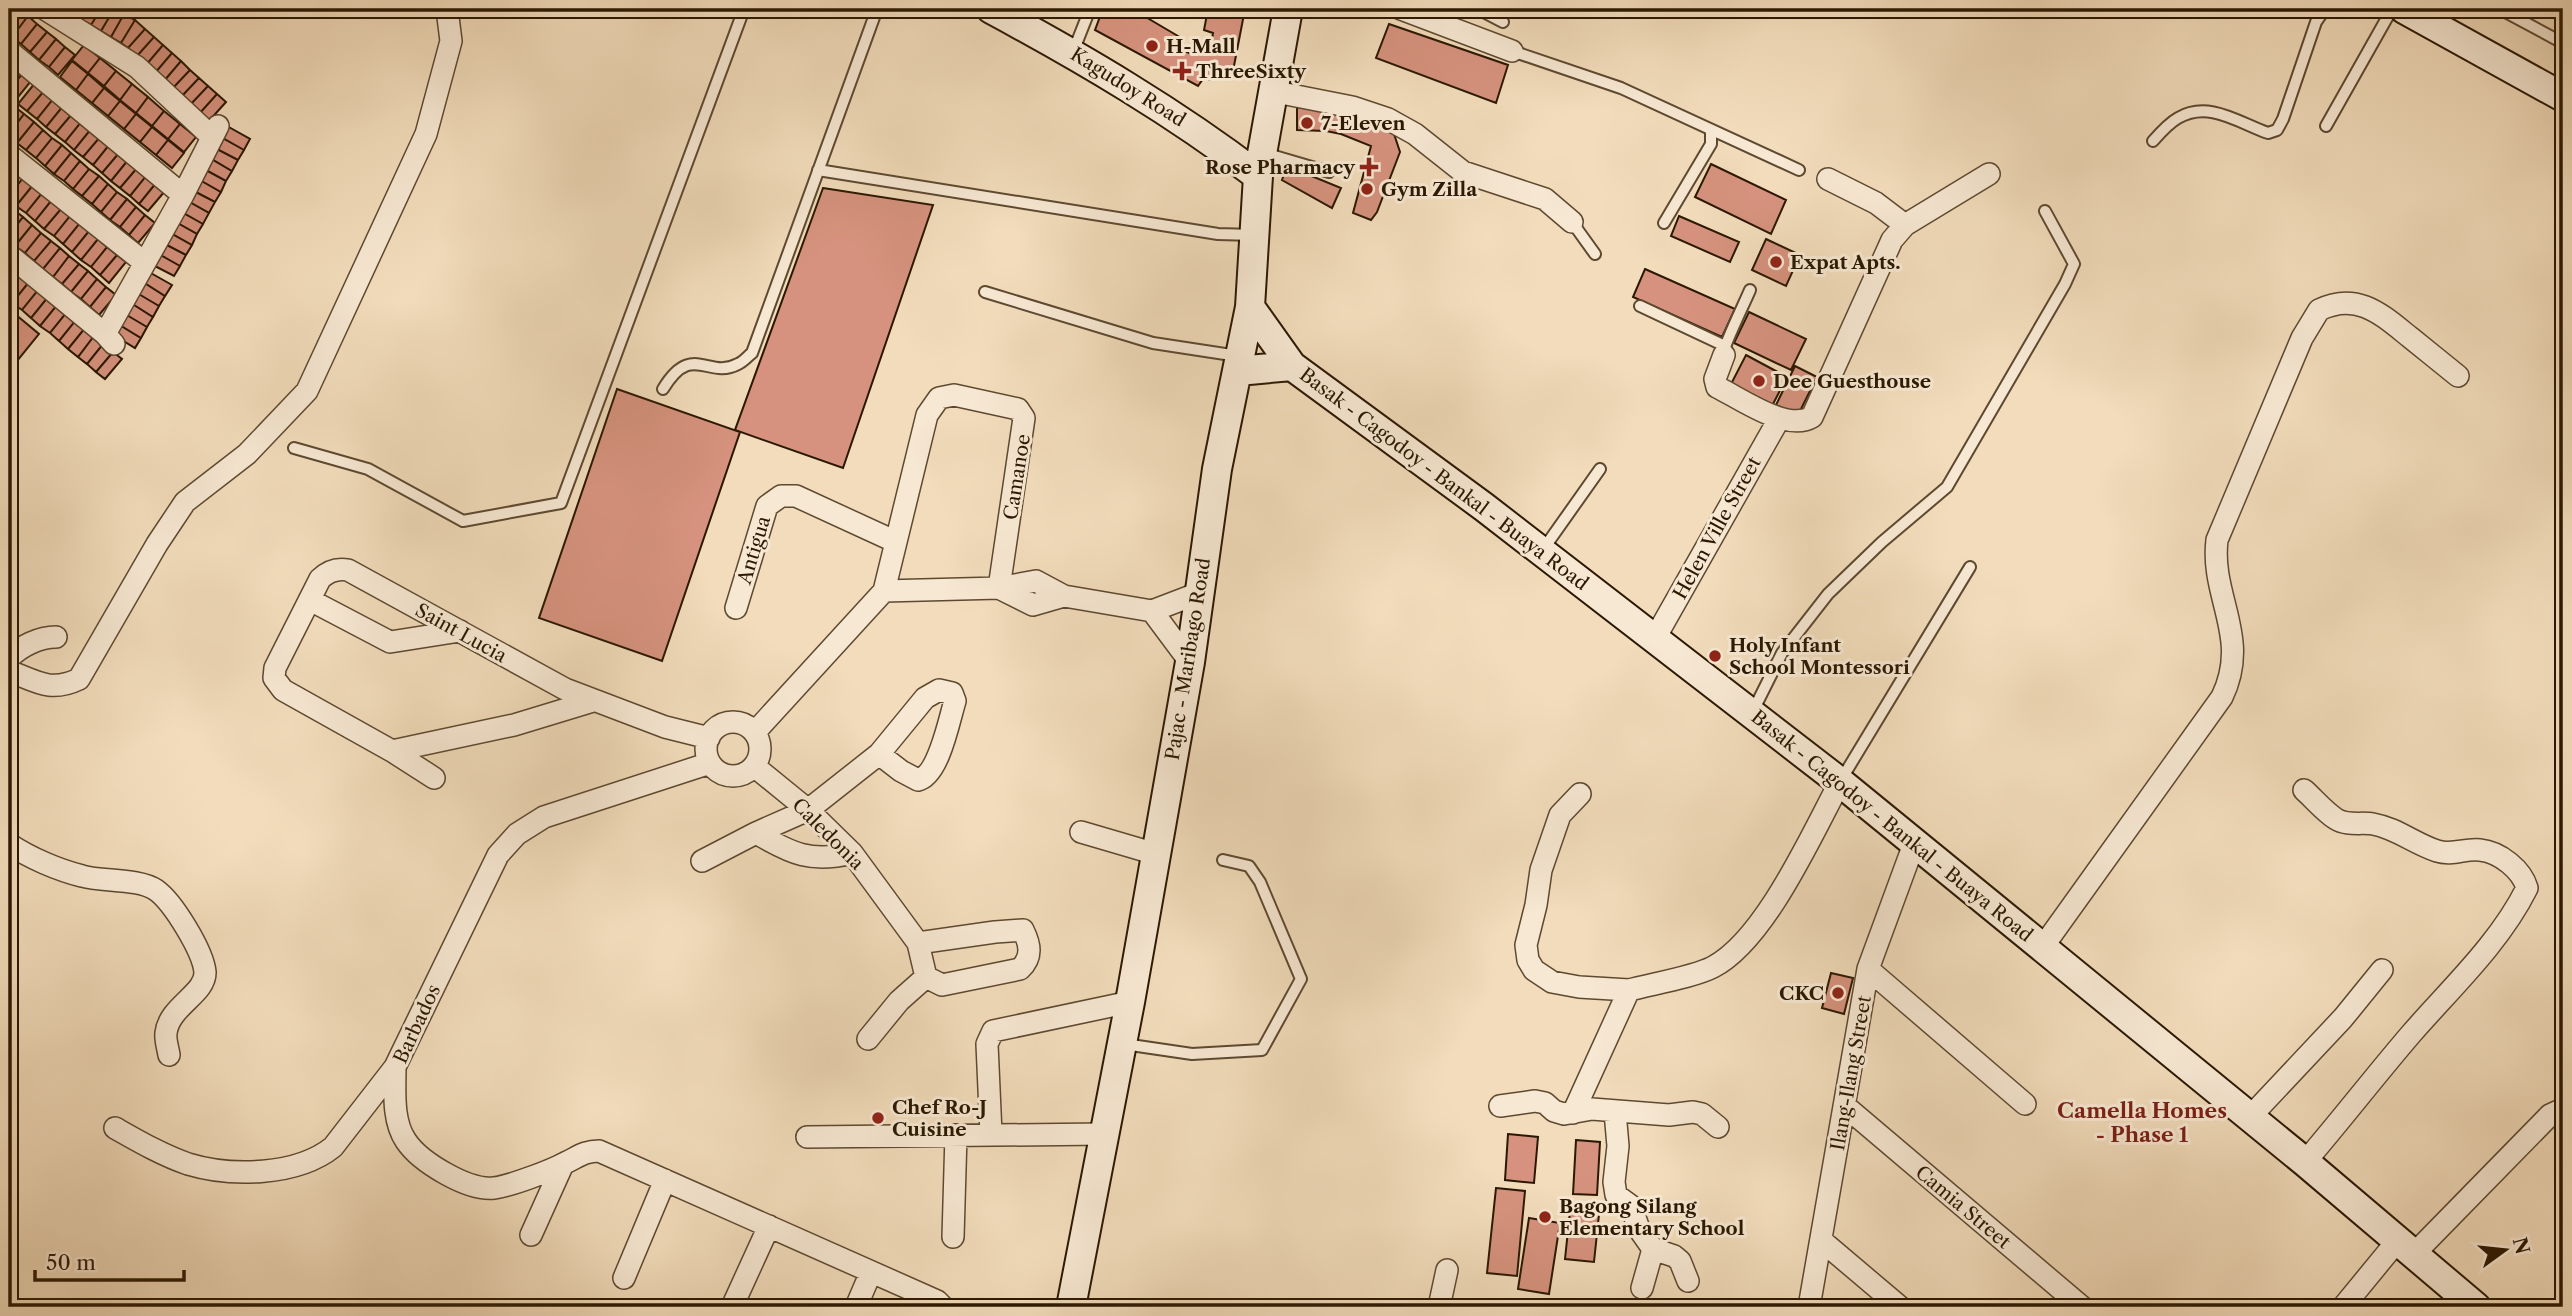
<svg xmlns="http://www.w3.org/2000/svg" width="2572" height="1316" font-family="'Libre Caslon Text',serif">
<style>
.building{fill:#d6927e;stroke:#2b1802;stroke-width:2}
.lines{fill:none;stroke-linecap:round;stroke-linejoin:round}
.lane-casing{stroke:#5d4930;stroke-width:14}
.street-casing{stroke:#5d4930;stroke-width:24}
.secondary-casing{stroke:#2b1802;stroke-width:32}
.lane{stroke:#f7e8d3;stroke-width:10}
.street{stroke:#f7e8d3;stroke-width:21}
.secondary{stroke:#f7e8d3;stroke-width:28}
.poi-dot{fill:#8f2418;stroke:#f7e8d3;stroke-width:2.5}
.labels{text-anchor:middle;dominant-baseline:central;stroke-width:6;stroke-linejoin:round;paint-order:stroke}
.poi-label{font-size:19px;font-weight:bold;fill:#2b1802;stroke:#f7e8d3;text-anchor:start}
.street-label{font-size:19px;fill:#2b1802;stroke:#f7e8d3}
.neighbourhood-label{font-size:21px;font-weight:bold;fill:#7a1f14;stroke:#f7e8d3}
</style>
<rect width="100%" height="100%" fill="#f2dcbb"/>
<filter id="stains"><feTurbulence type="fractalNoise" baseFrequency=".00286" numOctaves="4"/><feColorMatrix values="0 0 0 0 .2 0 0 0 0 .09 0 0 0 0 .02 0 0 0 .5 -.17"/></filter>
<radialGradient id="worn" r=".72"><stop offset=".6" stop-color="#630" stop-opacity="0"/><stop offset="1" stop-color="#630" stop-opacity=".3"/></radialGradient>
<path class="building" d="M9 9H19L9 21Z
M19 9 28 16 12 37 9 34V21Z
M72 9H86L80 19 70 12Z
M86 9H101L91 25 80 19Z
M101 9H114L101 31 91 25Z
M114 9 124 14 111 37 101 31Z
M1108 9H1132L1183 39 1178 48 1191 54 1211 44 1213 33 1204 30 1208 9H1245L1233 71 1223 69 1218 78 1210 80 1203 79 1198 86 1095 30 1101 14Z
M124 14 135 20 121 43 111 37Z
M28 16 37 24 21 44 12 37Z
M135 20 145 29 128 48 121 43Z
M37 24 47 32 30 52 21 44Z
M1389 24 1508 65 1496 103 1376 58Z
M145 29 154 37 137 56 128 48Z
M47 32 56 39 39 60 30 52Z
M154 37 163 45 146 65 137 56Z
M56 39 65 47 49 67 39 60Z
M84 45 100 58 88 73 72 60Z
M163 45 172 53 155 73 146 65Z
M65 47 75 55 58 75 49 67Z
M172 53 181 61 164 81 155 73Z
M100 58 116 71 104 86 88 73Z
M72 61 88 74 76 90 60 77Z
M181 61 190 70 172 89 164 81Z
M12 66 22 74 9 90V70Z
M190 70 199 78 181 97 172 89Z
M116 71 132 84 120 100 104 86Z
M22 74 31 81 14 102 9 97V90Z
M88 74 104 88 92 103 76 90Z
M199 78 208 86 190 105 181 97Z
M35 83 44 91 27 111 18 104Z
M132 84 148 97 136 113 120 100Z
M208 86 217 94 199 114 190 105Z
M104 88 120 101 108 116 92 103Z
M44 91 53 99 37 119 27 111Z
M217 94 226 102 208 122 199 114Z
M148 97 164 111 152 126 136 113Z
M53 99 63 106 46 127 37 119Z
M120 101 136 114 124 129 108 116Z
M63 106 72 114 55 134 46 127Z
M15 107 24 114 9 134V115Z
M1297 107 1373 118 1393 131 1400 152 1377 212 1371 220 1353 213 1371 146 1341 134 1326 131 1297 130Z
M164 111 180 124 168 139 152 126Z
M24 114 34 122 17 143 9 134Z
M72 114 81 122 65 142 55 134Z
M136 114 152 127 140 142 124 129Z
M34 122 43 130 26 150 17 143Z
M81 122 91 129 74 150 65 142Z
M180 124 196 137 184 152 168 139Z
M227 126 250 139 244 150 221 137Z
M152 127 168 140 156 155 140 142Z
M91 129 100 137 83 157 74 150Z
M43 130 52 138 36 158 26 150Z
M100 137 109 145 93 165 83 157Z
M221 137 244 150 238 160 215 148Z
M52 138 62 145 45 166 36 158Z
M168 140 184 153 172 168 156 155Z
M62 145 71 153 54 174 45 166Z
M109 145 119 153 102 173 93 165Z
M215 148 238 160 232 171 210 158Z
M71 153 80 161 64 181 54 174Z
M119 153 128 160 111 181 102 173Z
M210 158 232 171 226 181 204 169Z
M128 160 137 168 120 188 111 181Z
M80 161 89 169 73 189 64 181Z
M1711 164 1786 200 1771 234 1695 197Z
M1287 166 1341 188 1332 208 1282 180Z
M137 168 146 176 130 196 120 188Z
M89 169 99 176 82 196 73 189Z
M204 169 226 181 221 192 198 179Z
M14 170 23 178 9 196V177Z
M99 176 108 184 92 204 82 196Z
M146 176 156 183 139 204 130 196Z
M23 178 33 185 16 206 9 200V196Z
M198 179 221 192 215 202 192 190Z
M156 183 165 191 148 211 139 204Z
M108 184 117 192 101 212 92 204Z
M33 185 42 193 26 213 16 206Z
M823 188 933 205 843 468 735 430Z
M192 190 215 202 209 213 186 200Z
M117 192 127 199 110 220 101 212Z
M42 193 51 201 35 221 26 213Z
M127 199 136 207 120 227 110 220Z
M186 200 209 213 203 224 180 211Z
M51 201 61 209 44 229 35 221Z
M136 207 145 215 129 235 120 227Z
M61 209 70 216 54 236 44 229Z
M14 210 23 217 9 235V216Z
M180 211 203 224 197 234 174 221Z
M145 215 155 223 138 243 129 235Z
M70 216 79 224 63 244 54 236Z
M1679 216 1739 242 1730 262 1671 236Z
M23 217 32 225 15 246 9 240V235Z
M174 221 197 234 192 245 169 232Z
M79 224 89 231 72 252 63 244Z
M32 225 41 233 25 253 15 246Z
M89 231 98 239 81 260 72 252Z
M169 232 192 245 186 255 163 243Z
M41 233 51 241 34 261 25 253Z
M98 239 107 247 91 267 81 260Z
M1766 239 1800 255 1786 286 1752 270Z
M51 241 60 248 43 269 34 261Z
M163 243 186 255 180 266 157 253Z
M107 247 117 255 100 275 91 267Z
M60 248 69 256 53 277 43 269Z
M157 253 180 266 174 276 151 264Z
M117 255 126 262 109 283 100 275Z
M69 256 79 264 62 284 53 277Z
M79 264 88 271 71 292 62 284Z
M10 267 20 275 9 288V269Z
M1645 269 1735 309 1722 337 1633 297Z
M88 271 97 279 81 299 71 292Z
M149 272 172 285 165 296 143 282Z
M20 275 29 282 12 303 9 300V288Z
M97 279 106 287 90 307 81 299Z
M29 282 38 290 22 310 12 303Z
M143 282 165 296 159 306 137 293Z
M106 287 116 295 99 315 90 307Z
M38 290 48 297 31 318 22 310Z
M137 293 159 306 153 317 131 303Z
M48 297 57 305 40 326 31 318Z
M131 303 153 317 147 327 125 314Z
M57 305 66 313 50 333 40 326Z
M9 309 39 334 9 371Z
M1749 312 1806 339 1791 370 1734 343Z
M66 313 75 321 59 341 50 333Z
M125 314 147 327 141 338 118 324Z
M75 321 85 328 68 349 59 341Z
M118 324 141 338 135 348 112 334Z
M85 328 94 336 78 357 68 349Z
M94 336 103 344 87 364 78 357Z
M103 344 113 352 96 372 87 364Z
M113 352 122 359 105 379 96 372Z
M1746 355 1787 377 1772 406 1731 384Z
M1795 366 1817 377 1798 415 1776 405Z
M617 389 740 432 662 661 539 618Z
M1831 973 1853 978 1844 1014 1822 1008Z
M1508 1134 1538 1137 1534 1183 1505 1180Z
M1576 1140 1600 1142 1597 1195 1573 1194Z
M1496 1188 1525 1191 1517 1276 1487 1273Z
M1571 1202 1600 1205 1594 1262 1565 1259Z
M1529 1218 1560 1223 1549 1294 1518 1289Z"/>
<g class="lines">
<g class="lane-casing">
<path id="lane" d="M1478 9 1503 22
M2500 9 2563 43
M1512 51 1621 88 1799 170
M1073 52 1090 9
M2326 126 2392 9
M2153 141C2160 133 2169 123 2178 118 2209 100 2239 123 2268 133L2277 130 2283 119 2316 22 2325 9
M1264 153 1329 172
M818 170 1218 234 1254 235
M1572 222 1595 254
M1664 223 1711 144V131
M985 292 1153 343 1238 356
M1640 306 1725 346
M1724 351C1725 343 1745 302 1750 290
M663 389C692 341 708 380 738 364 743 362 747 357 752 353L877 9
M294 448 368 469 463 521 561 503 744 9
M1542 551 1600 469
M1752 713 1782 653 1828 594 1882 542 1947 487 2065 284 2074 264 2045 211
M1841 780 1970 567
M1124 1044 1192 1054 1262 1050 1301 979 1260 882 1249 866 1223 860"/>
</g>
<g class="street-casing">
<path id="street" d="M45 9 137 67 212 137
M1401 9 1512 51
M9 51 183 195
M1271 91 1352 107 1388 119 1415 134 1463 172 1545 199 1572 222
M9 155 145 263
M1828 179 1876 203 1905 225
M9 255 105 334 114 344
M105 334 183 195 218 126
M1724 355 1715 379 1717 387C1741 399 1787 432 1812 417L1892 240 1905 225 1989 174
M999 588 1033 605 1064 596
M884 591 927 415 939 398 954 395 1018 409 1024 418 999 588
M884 591 999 588 1036 581 1064 596 1152 611 1199 593
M310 600 390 642 460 631
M736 608 767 506 781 496H796L894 541
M1152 611 1190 662
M1655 638 1779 419
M9 658C21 646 39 637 56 637
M9 671C36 681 50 693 79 679L157 544 185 502 247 454 307 391 426 134 451 41 447 9
M939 690 952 693 955 701C949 720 939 775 918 780L901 771 879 754 925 698Z
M706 749a27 27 0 1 1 54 0a27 27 0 1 1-54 0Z
M755 732 884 591
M392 751 514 725 593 701
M710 763 544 817 517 834 498 855 395 1067C395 1090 392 1121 406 1141 420 1162 468 1191 494 1188 510 1186 550 1171 565 1163 578 1157 584 1151 599 1151L937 1301 943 1307
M754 766 808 810 852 853 918 943
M434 778 392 751 283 690 274 678 275 668 320 579C328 571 337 568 348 570L565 689 665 727 709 738
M2304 790C2314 799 2325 812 2336 819 2347 826 2361 822 2373 824 2396 828 2415 844 2437 851 2453 856 2465 848 2480 850 2500 852 2522 870 2527 888 2499 944 2451 988 2411 1034 2375 1076 2341 1120 2305 1162
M1580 794 1560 815 1541 870 1536 905 1526 945 1528 960 1534 970 1552 982 1579 987 1629 990
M1081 832 1156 854
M756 833C792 854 811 863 852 853
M9 844C30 858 58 870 82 876 102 882 138 878 156 890 173 902 203 951 205 972 206 994 169 1006 166 1033 165 1040 168 1048 169 1055
M702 861 756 833 808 810 879 754
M1023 930C1030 944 1033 957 1020 969L942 985 926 977 918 943 995 932Z
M2042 948 2222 697C2251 637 2210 597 2217 540L2302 338 2319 310C2358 291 2382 315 2411 338 2427 351 2442 363 2458 376
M1868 969 2025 1104
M868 1039 899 1001 926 977
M1500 1106 1535 1101 1545 1103 1554 1111 1564 1114 1592 1109 1669 1115 1693 1112 1702 1114 1718 1127
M1845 1106 2082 1307
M1615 1112 1618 1146 1614 1182 1616 1195 1631 1206 1639 1229 1653 1249 1674 1256 1680 1261 1688 1281
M1573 1113 1629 990C1651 984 1694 977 1713 967 1765 940 1812 834 1840 782
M2250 1117 2343 1018 2382 970
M115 1128C138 1141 162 1155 188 1164 231 1177 297 1176 333 1147L395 1067
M991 1134 987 1044 993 1031 1130 1002
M807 1137 1104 1134
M531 1235 563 1164
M953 1237 956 1135
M1822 1241 1900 1307
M2414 1254 2550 1115 2563 1109
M624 1278 665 1180
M1642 1288 1653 1249
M732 1307 769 1226
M856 1307 871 1272
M1439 1307 1447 1270
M1809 1307 1868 969 1914 844
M2343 1307 2398 1240"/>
</g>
<g class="secondary-casing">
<path id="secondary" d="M991 9C1084 59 1174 112 1258 176
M2404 9 2563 97
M1250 307 1292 366 1484 507 1840 782 2305 1162 2476 1307
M1238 371 1292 366
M1071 1307 1130 1002 1190 662 1217 469 1250 307 1258 176 1288 9"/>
</g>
<use href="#lane" class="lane"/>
<use href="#street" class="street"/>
<use href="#secondary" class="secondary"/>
</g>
<g class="poi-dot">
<circle cx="1152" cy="46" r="7"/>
<path d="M1178.5 60.5h7v7h7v7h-7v7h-7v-7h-7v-7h7z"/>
<circle cx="1307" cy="123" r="7"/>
<path d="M1365.5 156.5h7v7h7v7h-7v7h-7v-7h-7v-7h7z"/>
<circle cx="1367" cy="189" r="7"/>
<circle cx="1776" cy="262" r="7"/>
<circle cx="1759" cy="381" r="7"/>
<circle cx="1715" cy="656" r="7"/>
<circle cx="1838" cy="993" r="7"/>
<circle cx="878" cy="1118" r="7"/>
<circle cx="1545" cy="1217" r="7"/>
</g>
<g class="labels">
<g class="poi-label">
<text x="1166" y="46">H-Mall</text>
<text x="1196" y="71">ThreeSixty</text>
<text x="1321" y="123">7-Eleven</text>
<text x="1355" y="167" text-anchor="end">Rose Pharmacy</text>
<text x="1381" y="189">Gym Zilla</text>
<text x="1790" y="262">Expat Apts.</text>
<text x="1773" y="381">Dee Guesthouse</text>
<text x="1729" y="645">Holy Infant<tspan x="1729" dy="22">School Montessori</tspan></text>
<text x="1824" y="993" text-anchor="end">CKC</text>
<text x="892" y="1107">Chef Ro-J<tspan x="892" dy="22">Cuisine</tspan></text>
<text x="1559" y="1206">Bagong Silang<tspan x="1559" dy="22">Elementary School</tspan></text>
</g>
<g class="street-label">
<text transform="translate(1128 87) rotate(32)">Kagudoy Road</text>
<text transform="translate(1017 477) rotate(-81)">Camanoe</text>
<text transform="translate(1444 479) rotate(37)">Basak - Cagodoy - Bankal - Buaya Road</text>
<text transform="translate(1717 528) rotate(-61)">Helen Ville Street</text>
<text transform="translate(754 550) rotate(-73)">Antigua</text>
<text transform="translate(461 633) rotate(29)">Saint Lucia</text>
<text transform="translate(1188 659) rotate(-81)">Pajac - Maribago Road</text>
<text transform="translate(1892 826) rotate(39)">Basak - Cagodoy - Bankal - Buaya Road</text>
<text transform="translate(828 834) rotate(45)">Caledonia</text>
<text transform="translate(417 1024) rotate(-65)">Barbados</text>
<text transform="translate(1851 1073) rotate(-80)">Ilang-Ilang Street</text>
<text transform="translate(1963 1207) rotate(40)">Camia Street</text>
</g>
<g class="neighbourhood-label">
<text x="2142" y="1110">Camella Homes<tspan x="2142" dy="24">- Phase 1</tspan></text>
</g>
</g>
<rect width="2572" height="1316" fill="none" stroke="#f2dcbb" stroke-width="35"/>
<rect x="10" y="10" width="2551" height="1295" fill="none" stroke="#2b1802" stroke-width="3.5"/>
<rect x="18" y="18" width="2537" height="1281" fill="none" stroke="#2b1802" stroke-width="2"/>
<g transform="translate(2505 1250) rotate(75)" stroke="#f7e8d3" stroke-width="5" paint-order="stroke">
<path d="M0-5L12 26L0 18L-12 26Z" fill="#2b1802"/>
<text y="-10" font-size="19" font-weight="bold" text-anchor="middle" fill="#2b1802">N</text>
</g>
<path d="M35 1270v10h149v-10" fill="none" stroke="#2b1802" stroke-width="3.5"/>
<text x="46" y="1270" font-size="21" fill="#2b1802" stroke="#f7e8d3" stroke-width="5" paint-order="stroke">50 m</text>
<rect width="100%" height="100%" filter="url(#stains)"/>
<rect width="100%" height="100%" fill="url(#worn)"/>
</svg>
